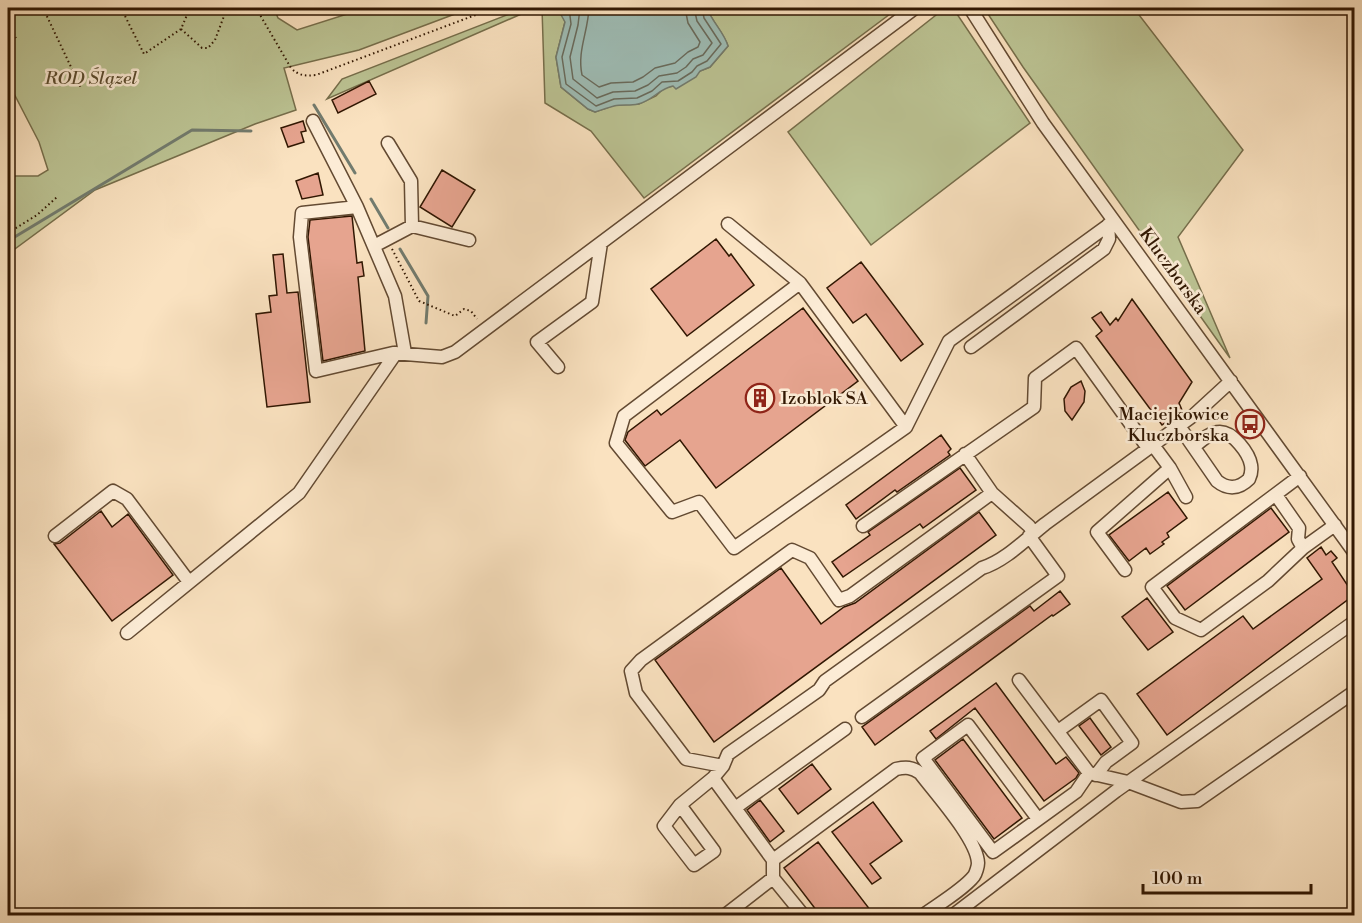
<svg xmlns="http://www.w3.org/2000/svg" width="1362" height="923" font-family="'Libre Bodoni',serif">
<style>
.green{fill:#bcc494;stroke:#766e4b;stroke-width:1.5}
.water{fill:#9ebdb6;stroke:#727b6e;stroke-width:1.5}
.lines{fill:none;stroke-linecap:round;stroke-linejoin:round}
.shore{stroke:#686a5c;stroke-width:1.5}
.stream{stroke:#727b6e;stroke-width:3}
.building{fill:#e6a48f;stroke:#311702;stroke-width:1.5}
.minor-casing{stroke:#634a32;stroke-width:15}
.path{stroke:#311702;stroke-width:2;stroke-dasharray:1.5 3;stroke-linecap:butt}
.minor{stroke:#fcecd6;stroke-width:12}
.labels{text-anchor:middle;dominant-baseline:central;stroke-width:5;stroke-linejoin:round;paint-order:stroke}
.park-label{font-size:18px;font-style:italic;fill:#5b4b2e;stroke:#fcecd6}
.street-label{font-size:18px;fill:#311702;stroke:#fcecd6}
.poi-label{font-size:18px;fill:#311702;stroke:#fcecd6;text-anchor:start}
</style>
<rect width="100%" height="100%" fill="#fae2c0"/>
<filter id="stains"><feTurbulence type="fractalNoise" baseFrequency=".00333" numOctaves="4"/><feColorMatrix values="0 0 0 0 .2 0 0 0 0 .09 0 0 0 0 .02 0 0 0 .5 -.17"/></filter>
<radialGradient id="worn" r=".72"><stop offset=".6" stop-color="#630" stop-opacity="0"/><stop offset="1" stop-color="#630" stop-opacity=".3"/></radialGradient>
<path class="green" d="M8 8H274L278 18 297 30 366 8H471L359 50 284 68 296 110 255 124 95 190 8 254V176H38L48 170 39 142 8 82Z
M525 8H535L327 99 342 79Z
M542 8H567L563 16 565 22 556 57 561 87 588 109 595 112 615 105 639 104 656 96 664 88 673 86 700 71 710 67 728 46C723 32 712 22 707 8H898L644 198 591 131 545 103Z
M945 8H953L1030 123 871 245 788 132Z
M984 8H1141L1136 11 1243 150 1178 237 1230 358 1023 67Z"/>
<path class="water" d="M567 8H707C712 22 724 32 728 46L710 67 700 71 696 77 676 89 673 86C660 88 652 101 638 104 630 106 622 104 614 106 607 108 601 110 595 112L588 109 561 87 556 57 565 22 560 13 566 11Z"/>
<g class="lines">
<path class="shore" d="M572 8 570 16 571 24 562 57 566 84 596 106 614 99 637 98 652 91 662 82 678 81 692 72 697 66 707 61 721 44 704 18 702 8
M580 8 578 25 570 57 573 79 597 98 613 92 635 91 648 85 659 76 677 73 686 67 693 59 703 55 712 43 697 21 694 8
M589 8C588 32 577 51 582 75L599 87 611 83 633 82 643 77 655 68 675 63 688 52 698 47 700 42 688 23 685 8"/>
<path class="stream" d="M314 105 355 173
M371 199 388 228
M8 241 192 130 251 131
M400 249 428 296 426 323"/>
</g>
<path class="building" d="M369 81 376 94 338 113 332 100Z
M303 121 306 131 301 132 304 142 288 147 281 128Z
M442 170 475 190 452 227 420 207Z
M318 173 323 195 302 199 296 181Z
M352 216 357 263 362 262 364 276 358 277 365 351 323 361 308 237 310 220Z
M716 239 729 256 731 254 754 285 687 336 651 289Z
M283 254 287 293 298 292 310 402 267 407 256 314 271 312 269 296 277 295 273 255Z
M861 262 923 344 901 361 866 314 853 323 827 288Z
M1132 299 1192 382 1179 403 1182 410 1162 425 1096 336 1102 331 1092 318 1101 312 1110 325 1116 318 1118 321Z
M803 308 858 381 716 488 680 440 645 466 625 440 628 432 657 410 661 415Z
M1081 381 1085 391 1084 402 1072 420 1065 411 1064 399 1071 387Z
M941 435 951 449 948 452 950 455 897 492 895 490 856 519 846 505Z
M960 468 976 490 923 528 920 524 843 577 832 562 870 535 868 532Z
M1168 492 1187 518 1167 533 1169 537 1162 542 1164 544 1150 554 1146 548 1129 561 1109 535Z
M1271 508 1289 532 1185 610 1167 586Z
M101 511 112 527 128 514 173 575 112 621 54 544 60 543Z
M979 512 996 535 714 742 655 660 781 568 821 624 844 607 855 603Z
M1321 547 1326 555 1331 551 1337 558 1332 562 1354 595 1167 735 1137 694 1243 616 1253 629 1322 579 1307 558Z
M1060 591 1070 604 1053 616 1052 615 875 745 862 727 1030 606 1034 611Z
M1147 598 1173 632 1148 650 1122 617Z
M996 683 1056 764 1066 757 1079 773 1076 778 1044 801 975 708 936 739 930 731Z
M1090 718 1111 747 1101 755 1079 726Z
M963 739 1022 818 994 839 935 760Z
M812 764 831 789 798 814 779 789Z
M760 800 784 831 770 842 747 810Z
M873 802 902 841 870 864 881 878 872 884 832 832Z
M818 842 871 911 872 915H820L784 868Z"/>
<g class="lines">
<g class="minor-casing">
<path id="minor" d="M970 8 1043 123 1354 552
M313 121 357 207 395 296 405 353
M388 143 411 181 412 226
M357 207 302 213 300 237 316 371 393 353 442 357 455 352 915 8
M728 224 800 283 906 427
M374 246 412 226 469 240
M800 283 624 416 616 443 672 512 699 502 734 548 906 427 949 341 1114 221
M971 347 1104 249 1109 239 1108 225
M558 367 537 342 592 302 601 243
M1179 426 1217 481C1228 490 1239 489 1249 479 1251 475 1252 471 1251 465 1249 453 1233 432 1220 432 1210 432 1202 440 1195 446
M1153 445 1170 468
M965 454 992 493 1029 526 1034 533
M1300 476 1152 587 1175 618 1201 630 1268 581 1303 548 1335 525
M1276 495 1299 528 1298 539 1303 548
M863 526 1034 407 1035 378 1076 348 1148 448
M55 536 113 491 127 499 189 582
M1125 570 1097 532 1170 468 1186 497
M127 633 299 493 396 353
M1019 680 1089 773 1128 782 1181 802 1197 801 1354 692
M862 717 1058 576 1029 536
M1058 731 1101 700 1132 743 1106 762 1096 775
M723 766 686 759 636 693 631 671 641 660 792 550 810 558 839 600 850 596 992 493
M680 805 714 851 694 865 664 826 680 805 713 778
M735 808 845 729
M1038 819 968 725 923 758 993 852 1076 792 1089 773
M773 860 896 769C906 767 912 767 920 773 935 793 977 839 978 863 978 866 976 873 974 876 963 890 937 905 922 916
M724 916 773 878
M804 916 773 878V860L713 778 723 766 728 754 819 690 825 681 982 568C1005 561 1026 539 1045 524L1194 415 1231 381
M952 916 1116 791 1354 622"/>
</g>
<path class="path" d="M43 8 81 88
M121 8 144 54 181 29 190 8
M256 8 291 68C299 76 305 76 316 75L494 8
M8 21 16 38
M181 29 202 48H208L215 40 227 8
M8 233 37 215 57 197
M392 249 419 301 455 316 464 309 471 311 477 319"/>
<use href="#minor" class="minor"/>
</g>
<defs>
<g id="building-ring" transform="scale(1.5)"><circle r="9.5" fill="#fcecd6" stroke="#8f2418" stroke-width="1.5"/><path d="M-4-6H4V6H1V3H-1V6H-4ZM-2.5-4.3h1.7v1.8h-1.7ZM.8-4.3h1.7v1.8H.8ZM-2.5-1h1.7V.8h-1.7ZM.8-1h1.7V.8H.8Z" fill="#8f2418"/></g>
<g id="bus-ring" transform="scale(1.5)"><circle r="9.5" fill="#fcecd6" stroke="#8f2418" stroke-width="1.5"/><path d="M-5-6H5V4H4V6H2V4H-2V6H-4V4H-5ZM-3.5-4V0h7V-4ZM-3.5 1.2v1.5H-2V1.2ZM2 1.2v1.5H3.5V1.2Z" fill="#8f2418"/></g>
</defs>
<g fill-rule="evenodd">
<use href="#building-ring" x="760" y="398"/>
<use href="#bus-ring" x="1250" y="424"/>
</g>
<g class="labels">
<g class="park-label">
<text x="91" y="78">ROD Ślązel</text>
</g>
<g class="street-label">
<text transform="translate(1173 271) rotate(54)">Kluczborska</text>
</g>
<g class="poi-label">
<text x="781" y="398">Izoblok SA</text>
<text x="1229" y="414" text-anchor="end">Maciejkowice<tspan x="1229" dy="21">Kluczborska</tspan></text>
</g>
</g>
<rect width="1362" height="923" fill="none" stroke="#fae2c0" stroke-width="30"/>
<rect x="9" y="9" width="1344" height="905" fill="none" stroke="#311702" stroke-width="3"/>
<rect x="15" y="15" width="1332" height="893" fill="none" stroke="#311702" stroke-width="1.5"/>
<path d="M1143 884v9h168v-9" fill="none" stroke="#311702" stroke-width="3"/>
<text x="1152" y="884" font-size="18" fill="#311702" stroke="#fcecd6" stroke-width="4.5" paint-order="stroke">100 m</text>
<rect width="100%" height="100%" filter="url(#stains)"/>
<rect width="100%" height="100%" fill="url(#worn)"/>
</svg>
